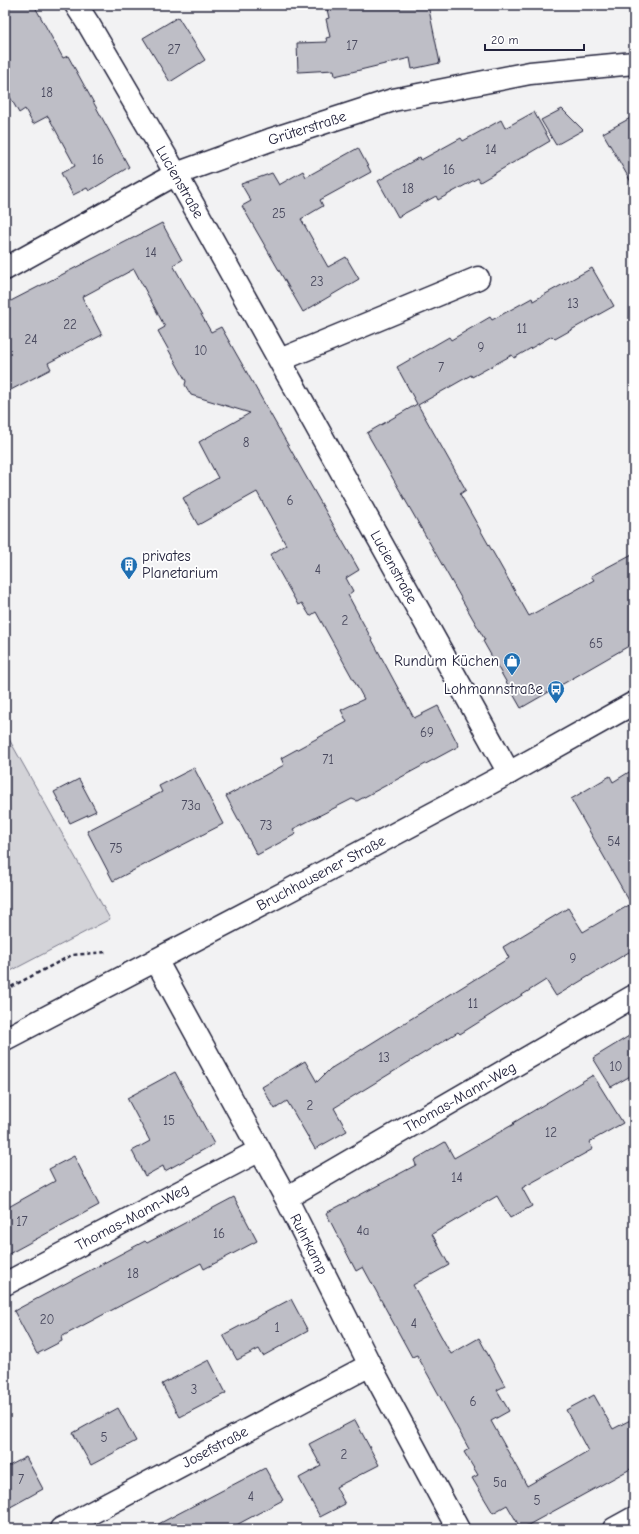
<svg xmlns="http://www.w3.org/2000/svg" width="639" height="1534" font-family="'Comic Neue',sans-serif">
<style>
.green{fill:#d3d3d8;stroke:#7a7a8a}
.building{fill:#bebec6;stroke:#22223b}
.lines{fill:none;stroke-linecap:round;stroke-linejoin:round}
.street-casing{stroke:#22223b;stroke-width:25}
.secondary-casing{stroke:#22223b;stroke-width:25}
.path{stroke:#22223b;stroke-width:2.5;stroke-dasharray:4 3;stroke-linecap:butt}
.street{stroke:#fff;stroke-width:22}
.secondary{stroke:#fff;stroke-width:22}
.labels{text-anchor:middle;dominant-baseline:central;stroke-width:3.5;stroke-linejoin:round;paint-order:stroke}
.number-label{font-size:13px;fill:#49495e}
.street-label{font-size:15px;fill:#22223b;stroke:#fff}
.poi-label{font-size:15px;fill:#22223b;stroke:#fff;text-anchor:end}
</style>
<rect width="100%" height="100%" fill="#f2f2f3"/>
<filter id="ink" filterUnits="userSpaceOnUse"><feTurbulence type="fractalNoise" baseFrequency=".025" numOctaves="2"/><feDisplacementMap in="SourceGraphic" scale="8" xChannelSelector="R" yChannelSelector="G"/><feConvolveMatrix kernelMatrix="1 2 1 2 8 2 1 2 1" color-interpolation-filters="sRGB"/></filter>
<g filter="url(#ink)">
<path class="green" d="M5 732 110 919 5 974Z"/>
<path class="building" d="M5 5H34L63 58 68 56 129 167 89 191 87 188 73 195 61 173 75 166 48 116 33 124 25 109 19 113 5 88Z
M326 5H428L440 63 412 69 410 58 335 76 334 70 298 72 297 43 327 42 326 38 330 37 326 19 329 18Z
M178 17 205 60 170 82 143 38Z
M562 109 583 130 556 145 541 120Z
M534 112 550 141 480 182 478 178 438 200 436 196 398 217 378 181 420 157 421 160 461 138 463 141 501 120 505 128Z
M634 116V187L603 133Z
M358 148 371 172 320 200 323 206 301 219 328 267 346 257 359 279 303 312 242 206 251 201 241 184 272 173 279 185 303 171 306 177Z
M162 223 182 260 173 265 211 332 221 327 359 570 346 578 353 591 348 595 414 718 438 706 459 746 357 801 352 799 293 829 296 834 257 855 226 796 284 765 281 758 347 722 341 710 364 699 316 612 310 616 302 603 298 605 270 555 286 545 257 492 198 525 183 498 218 478 199 442 250 413 191 395 185 385 186 381 158 331 165 327 134 269 82 297 102 335 48 363 51 369 5 393V304Z
M592 268 614 306 555 339 552 336 514 358 512 355 472 377 471 375 418 405 466 490 460 494 529 616 594 580 591 576 634 553V643L521 708 483 641 485 640 367 433 417 404 397 367 449 337 451 340 490 317 492 320 532 298 533 301Z
M194 768 223 824 113 881 87 831 162 792 159 786Z
M634 769V949L556 996 546 980 460 1034 458 1032 334 1108 347 1131 315 1149 287 1101 275 1109 262 1087 305 1061 317 1082 330 1069 509 958 503 947 568 908 583 932 631 904 571 799 610 776 613 782Z
M79 779 96 811 70 823 54 792Z
M634 1033V1074L611 1087 593 1058Z
M175 1072 214 1144 165 1171 163 1166 145 1176 132 1151 150 1141 127 1098Z
M593 1075 623 1123 589 1142 593 1149 522 1188 532 1206 510 1218 497 1196 432 1234 449 1265 413 1285 451 1354 479 1338 505 1386 497 1390 509 1411 491 1421 527 1486 588 1451 566 1410 594 1395 613 1429 634 1418V1467L521 1529 507 1505 493 1513 472 1478 478 1475 464 1452 469 1449 417 1355 412 1357 363 1267 356 1271 326 1213 416 1165 414 1160 445 1142 454 1158 514 1124 513 1123Z
M74 1156 99 1205 5 1256V1209L55 1181 49 1169Z
M234 1197 257 1241 204 1269 201 1263 61 1337 62 1341 37 1354 14 1311 145 1241 147 1243Z
M291 1299 308 1331 263 1356 259 1349 237 1360 223 1335Z
M209 1360 226 1393 180 1417 162 1384Z
M118 1408 136 1441 91 1465 73 1433Z
M355 1420 379 1465 336 1487 345 1504 320 1517 299 1478 321 1466 309 1444Z
M26 1457 43 1489 5 1510V1468Z
M265 1468 283 1500 229 1529H149Z"/>
<g class="lines">
<g class="street-casing">
<path id="street" d="M76 5 89 25 176 174 509 773
M5 269 176 174 270 140 393 100 530 73 634 63
M280 360 478 278
M156 960 286 1198 370 1365 458 1529
M286 1198 634 996
M5 1284 260 1150
M61 1529 370 1365
M614 1529 634 1518"/>
</g>
<g class="secondary-casing">
<path id="secondary" d="M5 1039 290 890 509 773 634 703"/>
</g>
<path class="path" d="M5 990 72 955 106 952"/>
<use href="#street" class="street"/>
<use href="#secondary" class="secondary"/>
</g>
</g>
<defs>
<g id="building-pin" transform="scale(0.9)"><path d="M0 17L-7.5 6A9.5 9.5 0 1 1 7.5 6Z" fill="#1f6fb2" stroke="#fff"/><path d="M-4-6H4V6H1V3H-1V6H-4ZM-2.5-4.3h1.7v1.8h-1.7ZM.8-4.3h1.7v1.8H.8ZM-2.5-1h1.7V.8h-1.7ZM.8-1h1.7V.8H.8Z" fill="#fff"/></g>
<g id="shop-pin" transform="scale(0.9)"><path d="M0 17L-7.5 6A9.5 9.5 0 1 1 7.5 6Z" fill="#1f6fb2" stroke="#fff"/><path d="M-5-2.5h2.3a2.7 3.5 0 0 1 5.4 0H5L5.5 6h-11ZM-1.5-2.5h3a1.5 2.3 0 0 0-3 0Z" fill="#fff"/></g>
<g id="bus-pin" transform="scale(0.9)"><path d="M0 17L-7.5 6A9.5 9.5 0 1 1 7.5 6Z" fill="#1f6fb2" stroke="#fff"/><path d="M-5-6H5V4H4V6H2V4H-2V6H-4V4H-5ZM-3.5-4V0h7V-4ZM-3.5 1.2v1.5H-2V1.2ZM2 1.2v1.5H3.5V1.2Z" fill="#fff"/></g>
</defs>
<g fill-rule="evenodd">
<use href="#building-pin" x="129" y="565"/>
<use href="#shop-pin" x="512" y="661"/>
<use href="#bus-pin" x="556" y="689"/>
</g>
<g class="labels">
<g class="number-label">
<text x="352" y="45">17</text>
<text x="174" y="49">27</text>
<text x="47" y="92">18</text>
<text x="491" y="149">14</text>
<text x="98" y="159">16</text>
<text x="449" y="169">16</text>
<text x="408" y="188">18</text>
<text x="279" y="213">25</text>
<text x="151" y="252">14</text>
<text x="317" y="281">23</text>
<text x="573" y="303">13</text>
<text x="70" y="324">22</text>
<text x="522" y="328">11</text>
<text x="31" y="339">24</text>
<text x="481" y="347">9</text>
<text x="201" y="350">10</text>
<text x="441" y="367">7</text>
<text x="246" y="442">8</text>
<text x="290" y="500">6</text>
<text x="318" y="569">4</text>
<text x="345" y="620">2</text>
<text x="596" y="643">65</text>
<text x="427" y="732">69</text>
<text x="328" y="759">71</text>
<text x="191" y="805">73a</text>
<text x="266" y="825">73</text>
<text x="614" y="841">54</text>
<text x="116" y="848">75</text>
<text x="573" y="958">9</text>
<text x="473" y="1003">11</text>
<text x="384" y="1057">13</text>
<text x="616" y="1066">10</text>
<text x="310" y="1105">2</text>
<text x="169" y="1120">15</text>
<text x="551" y="1132">12</text>
<text x="457" y="1177">14</text>
<text x="22" y="1221">17</text>
<text x="363" y="1230">4a</text>
<text x="219" y="1233">16</text>
<text x="133" y="1273">18</text>
<text x="47" y="1319">20</text>
<text x="414" y="1323">4</text>
<text x="277" y="1327">1</text>
<text x="194" y="1389">3</text>
<text x="473" y="1401">6</text>
<text x="104" y="1437">5</text>
<text x="344" y="1454">2</text>
<text x="21" y="1479">7</text>
<text x="500" y="1482">5a</text>
<text x="251" y="1496">4</text>
<text x="537" y="1500">5</text>
</g>
<g class="street-label">
<text transform="translate(307 128) rotate(-18)">Grüterstraße</text>
<text transform="translate(180 182) rotate(60)">Lucienstraße</text>
<text transform="translate(394 567) rotate(61)">Lucienstraße</text>
<text transform="translate(321 873) rotate(-28)">Bruchhausener Straße</text>
<text transform="translate(460 1097) rotate(-30)">Thomas-Mann-Weg</text>
<text transform="translate(132 1217) rotate(-28)">Thomas-Mann-Weg</text>
<text transform="translate(309 1244) rotate(63)">Ruhrkamp</text>
<text transform="translate(215 1447) rotate(-28)">Josefstraße</text>
</g>
<g class="poi-label">
<text x="142" y="556" text-anchor="start">privates<tspan x="142" dy="17">Planetarium</tspan></text>
<text x="499" y="661">Rundum Küchen</text>
<text x="543" y="689">Lohmannstraße</text>
</g>
</g>
<rect width="639" height="1534" fill="none" stroke="#fff" stroke-width="20"/>
<rect x="10" y="10" width="619" height="1514" fill="none" stroke="#22223b" stroke-width="1.5" filter="url(#ink)"/>
<path d="M485 44v6h99v-6" fill="none" stroke="#22223b" stroke-width="2"/>
<text x="491" y="44" font-size="12" fill="#22223b" stroke="#ffffff" stroke-width="3" paint-order="stroke">20 m</text>
</svg>
